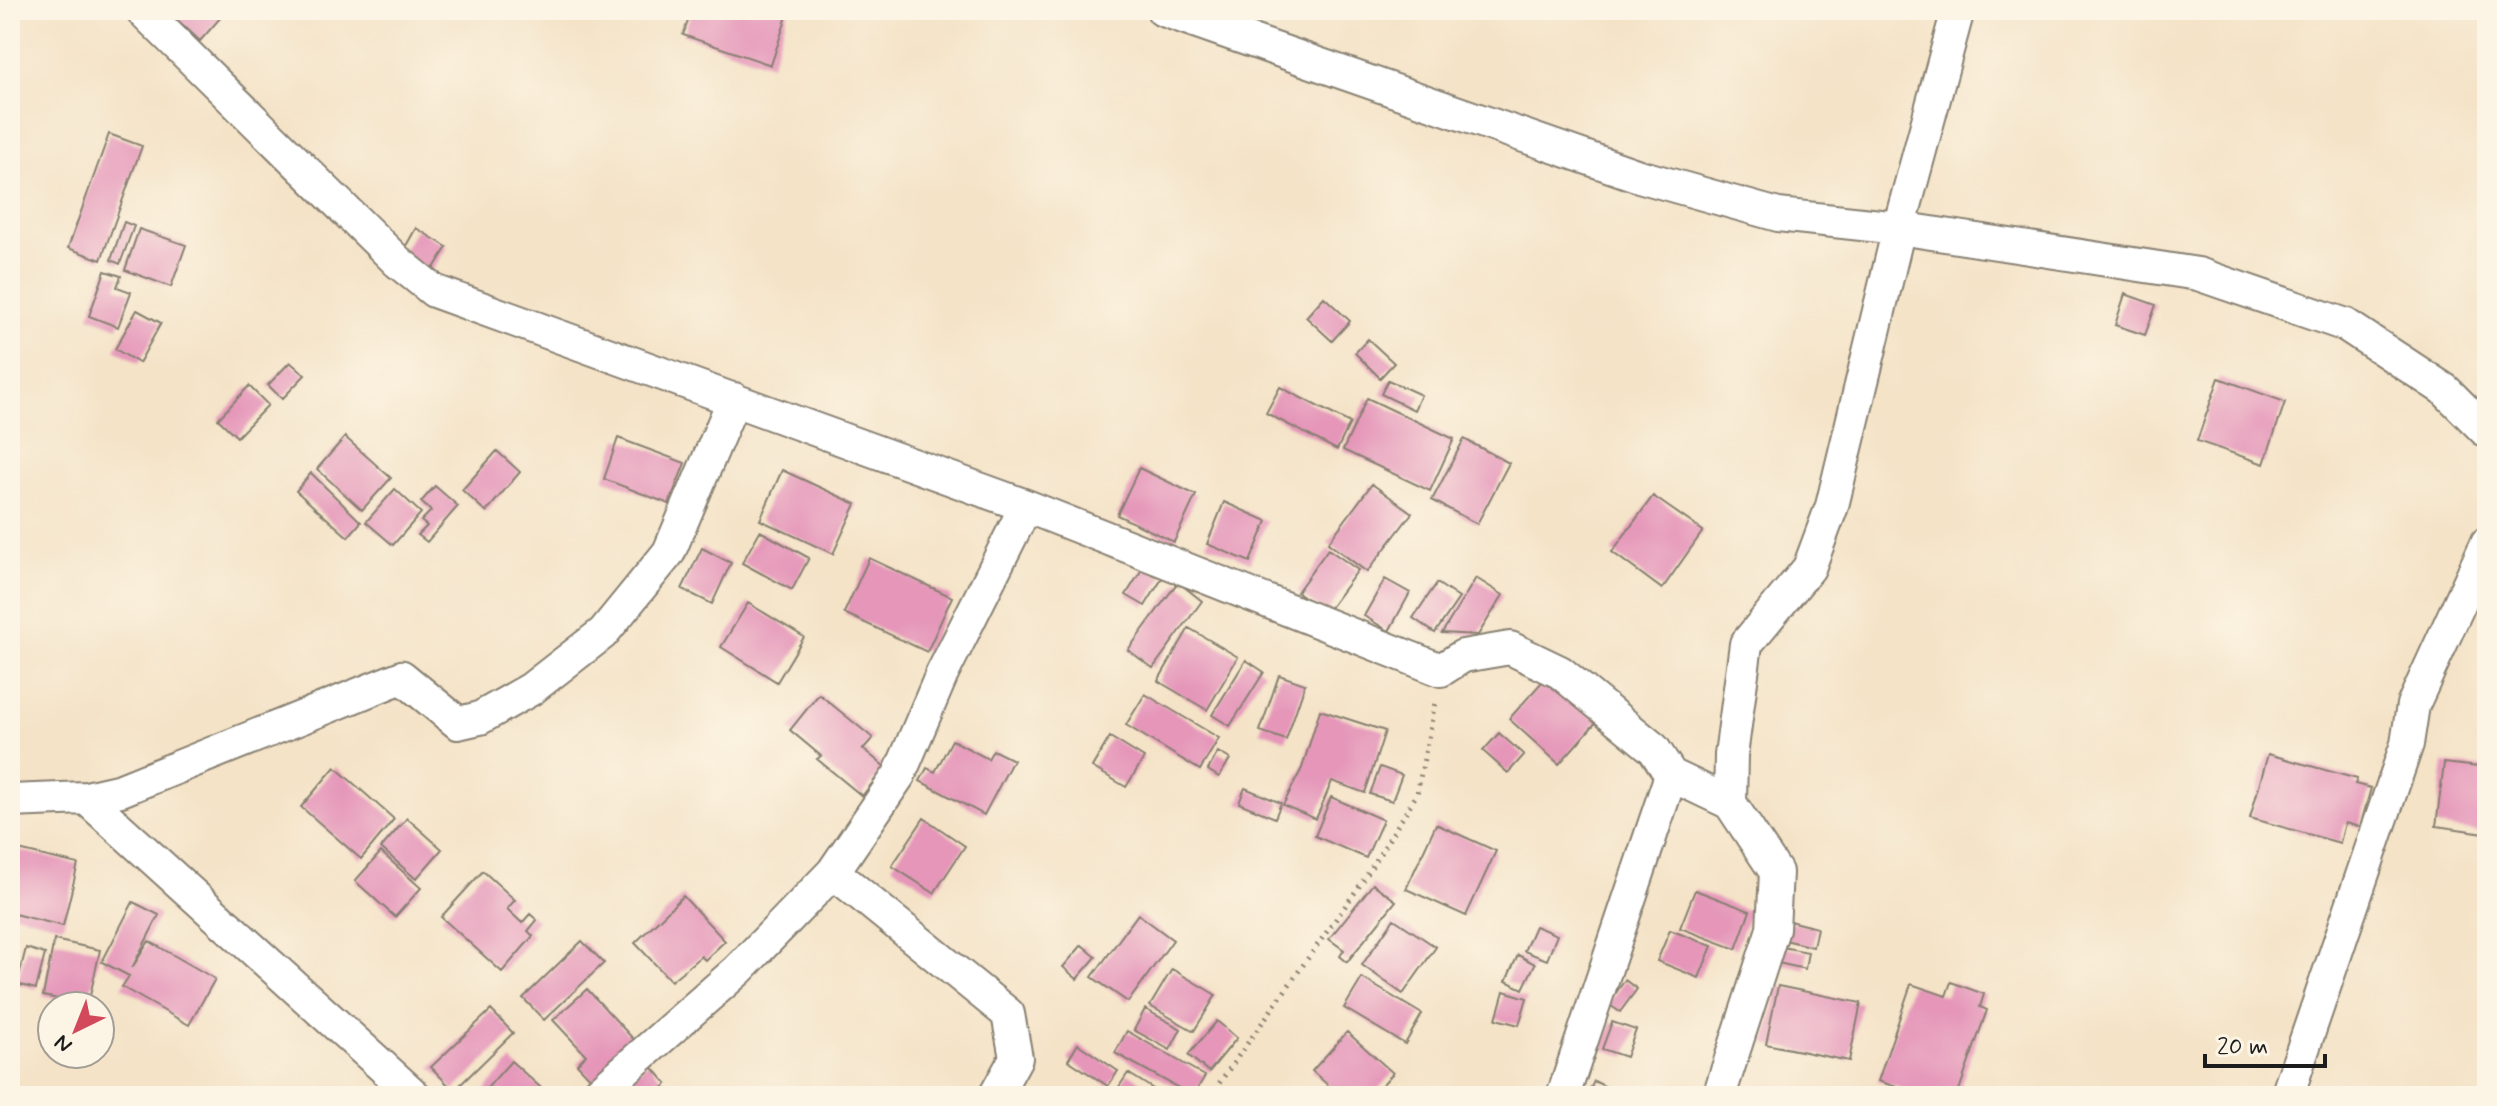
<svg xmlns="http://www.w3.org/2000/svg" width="2497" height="1106" font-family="Mynerve,sans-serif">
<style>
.building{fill:#e596b9}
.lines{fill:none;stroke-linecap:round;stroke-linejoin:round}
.street-casing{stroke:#888072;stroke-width:36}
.path{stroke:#888072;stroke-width:5;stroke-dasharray:2 6;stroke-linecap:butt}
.street{stroke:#fff;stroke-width:32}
</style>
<rect width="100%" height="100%" fill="#fcf5e5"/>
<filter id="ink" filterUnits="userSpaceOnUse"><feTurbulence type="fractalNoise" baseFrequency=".0125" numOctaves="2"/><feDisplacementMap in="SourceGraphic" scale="16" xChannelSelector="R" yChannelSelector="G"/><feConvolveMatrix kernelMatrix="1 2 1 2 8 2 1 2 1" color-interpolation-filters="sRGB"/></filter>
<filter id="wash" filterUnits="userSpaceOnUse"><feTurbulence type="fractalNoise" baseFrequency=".006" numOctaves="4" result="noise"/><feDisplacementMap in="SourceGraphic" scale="32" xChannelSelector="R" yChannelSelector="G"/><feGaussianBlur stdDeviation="1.8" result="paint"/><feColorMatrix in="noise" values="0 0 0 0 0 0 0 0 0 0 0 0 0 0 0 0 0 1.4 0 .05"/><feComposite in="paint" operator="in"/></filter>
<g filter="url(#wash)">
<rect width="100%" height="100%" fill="#f4e3c7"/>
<g id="blocks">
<path class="building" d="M167 10H214L221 17 200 41Z
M692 10H789L771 65 683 35Z
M109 134 142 146 101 260 68 248Z
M124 222 134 226 120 264 111 260Z
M416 228 447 247 432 271 402 253Z
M139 229 186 245 171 287 125 270Z
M105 271 121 276 117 287 131 292 118 327 89 316Z
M2125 294 2156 305 2145 335 2115 325Z
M1324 297 1350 321 1332 341 1306 317Z
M137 310 161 323 139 363 115 349Z
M1368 339 1394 363 1380 378 1355 353Z
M290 362 305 375 282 399 268 385Z
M2219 378 2285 402 2264 464 2197 441Z
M1388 380 1421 395 1414 410 1381 394Z
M249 386 268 405 237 437 218 419Z
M1280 387 1350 423 1337 450 1266 413Z
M1367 398 1454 439 1430 491 1343 450Z
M345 437 391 478 362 510 317 469Z
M618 438 685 463 669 504 604 479Z
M1464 439 1509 463 1477 524 1432 500Z
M497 451 520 472 486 512 462 490Z
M1139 468 1196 495 1174 542 1117 515Z
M782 470 856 504 833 554 760 520Z
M311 473 361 522 348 537 296 491Z
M1372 484 1412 513 1367 572 1328 543Z
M435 486 458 506 427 542 418 535 427 526 421 521 431 511 421 502Z
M395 489 421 513 393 545 366 522Z
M1653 496 1703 531 1662 589 1612 552Z
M1224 502 1267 521 1250 562 1207 544Z
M760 531 809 558 792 590 742 563Z
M702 548 731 563 712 604 682 589Z
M1328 549 1358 570 1326 613 1297 592Z
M869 558 952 597 927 652 844 613Z
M1144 566 1163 577 1145 606 1126 595Z
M1476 578 1503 595 1478 635 1442 633Z
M1385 579 1410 593 1389 631 1364 616Z
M1178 582 1202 601 1153 668 1128 650Z
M1437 583 1459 598 1435 633 1413 618Z
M748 603 804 637 777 682 721 647Z
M1189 628 1238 657 1207 710 1158 681Z
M1246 660 1264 672 1230 726 1212 715Z
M1549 674 1599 719 1559 764 1509 719Z
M1279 675 1305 684 1286 740 1260 731Z
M819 694 873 738 863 749 885 767 862 796 817 759 821 756 790 730Z
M1145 694 1219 738 1200 770 1126 725Z
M1320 710 1385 731 1365 793 1332 781 1316 819 1283 805 1302 768Z
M1499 733 1524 755 1508 773 1483 751Z
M1110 737 1144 758 1126 787 1092 767Z
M952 740 988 759 993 750 1013 760 984 815 920 781 927 768 935 772Z
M1218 752 1230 759 1219 777 1208 770Z
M2268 754 2357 779 2355 784 2371 788 2360 827 2345 823 2340 843 2250 818Z
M2444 763 2487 768 2485 833 2436 826Z
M335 767 394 819 361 859 301 807Z
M1380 767 1402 775 1392 801 1370 794Z
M1245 788 1281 803 1275 818 1239 803Z
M1331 797 1383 820 1366 858 1315 836Z
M407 818 442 849 416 879 381 848Z
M924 818 965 846 934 893 892 866Z
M1436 824 1496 851 1466 916 1406 889Z
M10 848 78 864 63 926 10 913Z
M381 852 421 888 395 917 355 881Z
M483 871 515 900 507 909 522 923 530 914 537 920 528 931 533 936 502 972 441 917Z
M1373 884 1396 901 1347 962 1340 956 1344 950 1329 939Z
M1695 890 1750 911 1736 949 1680 928Z
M683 896 725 941 705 960 701 956 671 981 635 943Z
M133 902 159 915 132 968 149 941 215 979 189 1025 122 987 129 976 102 962Z
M1138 914 1173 940 1128 1002 1092 977Z
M1394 919 1436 947 1403 994 1362 965Z
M1789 921 1817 928 1813 947 1785 940Z
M1535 926 1557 935 1547 960 1524 951Z
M1670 930 1712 946 1699 978 1657 961Z
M54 940 100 950 88 1005 43 996Z
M582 941 604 963 544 1020 523 998Z
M1082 945 1096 957 1077 979 1063 967Z
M1782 947 1808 952 1805 969 1778 963Z
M26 948 45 954 36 989 17 984Z
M1518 955 1535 964 1523 989 1506 981Z
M1172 969 1216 995 1194 1031 1150 1006Z
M1362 978 1422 1014 1405 1044 1344 1008Z
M1625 980 1637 989 1620 1012 1608 1004Z
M1951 982 1984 994 1980 1007 1987 1010 1957 1096H1924L1878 1081 1911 984 1946 996Z
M1778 986 1861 1003 1849 1061 1766 1044Z
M587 989 637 1043 595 1083 577 1064 586 1055 553 1020Z
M1504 991 1527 998 1519 1025 1496 1019Z
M1145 1009 1181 1029 1170 1050 1134 1030Z
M491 1010 513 1033 454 1091 431 1067Z
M1217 1021 1237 1038 1209 1072 1188 1055Z
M1612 1022 1636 1030 1626 1057 1602 1049Z
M1127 1031 1205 1076 1193 1096 1115 1053Z
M1347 1032 1393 1073 1372 1096H1340L1312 1071Z
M1078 1044 1118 1071 1108 1086 1068 1060Z
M511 1061 550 1096H480Z
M648 1062 667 1084 654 1096H612Z
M1128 1073 1158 1092 1155 1096H1113Z
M1594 1081 1610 1089 1606 1096H1587Z
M1622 1087 1645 1095V1096H1619Z"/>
</g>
</g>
<g filter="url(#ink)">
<use href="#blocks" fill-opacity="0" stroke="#888072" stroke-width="2"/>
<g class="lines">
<g class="street-casing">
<path id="street" d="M142 10 398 262 434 291 1026 506 1441 670 1463 656 1510 648 1560 672 1654 749 1671 775 1730 803 1776 872 1773 929 1719 1096
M1163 10 1639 176 1778 215 1899 228 2198 274 2346 325 2445 390 2487 432
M86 798 415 1096
M10 801 86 798 121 790 402 677 458 723 480 718 531 689 603 633 669 552 734 399
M1730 803 1731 755 1746 644 1809 568 1832 506 1899 228 1958 10
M833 872 1008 1014 1016 1058 995 1096
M595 1096 738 970 833 872 899 775 942 674 1026 506
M1563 1096 1671 775
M2287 1096 2407 744 2413 705 2487 543"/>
</g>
<path class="path" d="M1210 1096 1363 881 1417 794 1435 703"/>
<use href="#street" class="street"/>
</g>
</g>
<rect width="2497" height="1106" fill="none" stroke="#fcf5e5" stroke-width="40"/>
<g transform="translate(76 1030) rotate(223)"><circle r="38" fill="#fcf5e5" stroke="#a29e95" stroke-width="2"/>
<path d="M0-6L14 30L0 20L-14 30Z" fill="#d1495b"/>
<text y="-12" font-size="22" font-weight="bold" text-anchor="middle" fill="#1c1c1c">N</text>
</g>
<path d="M2205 1054v12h120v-12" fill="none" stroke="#1c1c1c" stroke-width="4"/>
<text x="2217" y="1054" font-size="24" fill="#1c1c1c" stroke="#fcf5e5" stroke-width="6" paint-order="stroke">20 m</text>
</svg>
